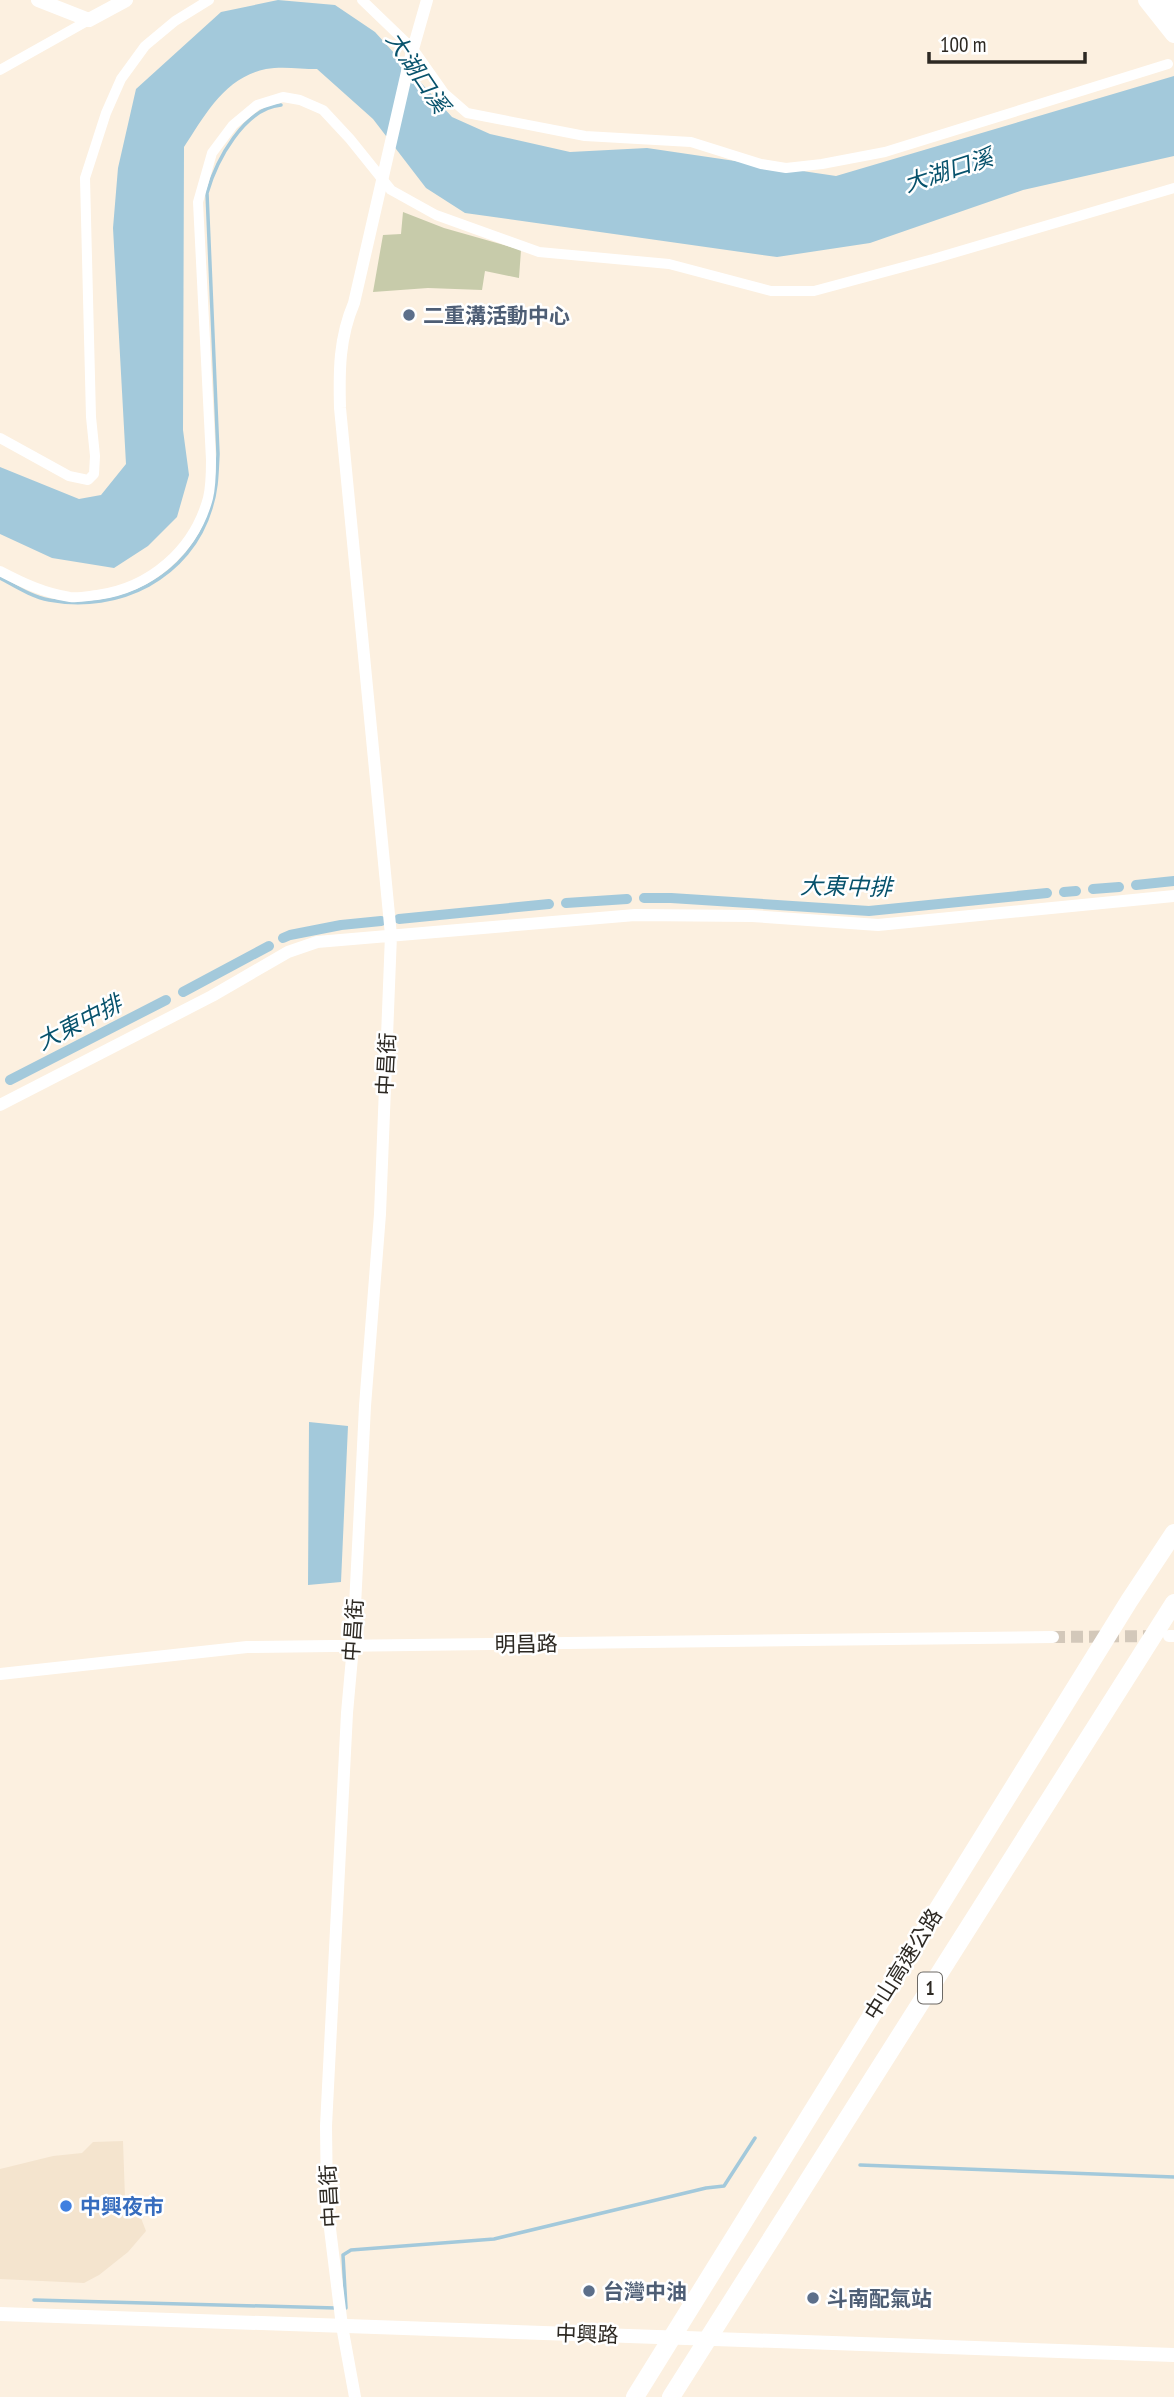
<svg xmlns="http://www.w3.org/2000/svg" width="1174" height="2397" font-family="'PT Sans Narrow','Noto Sans TC',sans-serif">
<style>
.built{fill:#f4e4ce}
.green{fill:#c7cbaa}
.water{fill:#a3c9db}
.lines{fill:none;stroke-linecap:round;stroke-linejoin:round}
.stream{stroke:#a3c9db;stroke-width:3.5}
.canal{stroke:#a3c9db;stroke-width:10}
.tertiary-tunnel{stroke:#d3c8ba;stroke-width:12;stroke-dasharray:12 6;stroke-linecap:butt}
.minor{stroke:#fff;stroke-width:10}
.tertiary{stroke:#fff;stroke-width:12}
.secondary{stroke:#fff;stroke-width:14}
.trunk{stroke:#fff;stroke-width:16}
.motorway{stroke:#fff;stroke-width:18}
.service-dot{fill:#5c6f8a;stroke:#fff;stroke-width:2.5}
.shop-dot{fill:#3f7fe0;stroke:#fff;stroke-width:2.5}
.labels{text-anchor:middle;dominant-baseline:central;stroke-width:5;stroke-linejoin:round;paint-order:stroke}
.shield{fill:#fff;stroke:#6c6965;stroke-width:2}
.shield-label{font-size:19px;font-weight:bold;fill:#2d2923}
.service-label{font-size:21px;font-weight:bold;fill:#4e5e75;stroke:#fff;text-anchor:start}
.street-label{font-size:21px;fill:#2d2923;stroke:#fff}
.shop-label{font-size:21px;font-weight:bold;fill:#366cbe;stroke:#fff;text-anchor:start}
.water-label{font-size:23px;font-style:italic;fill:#07526c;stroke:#fff}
</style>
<rect width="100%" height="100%" fill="#fcf0e0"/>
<path class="built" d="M123 2141 125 2198 139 2213 146 2231 128 2252 99 2275 84 2283 0 2279V2169L53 2156 82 2153 93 2142Z"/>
<path class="green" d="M403 212 444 228 521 250 519 278 485 271 482 290 428 288 373 292 383 235 401 234Z"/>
<path class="water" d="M278 0 335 5 375 32 452 117 490 134 570 152 647 148 836 176 1174 76V156L1023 190 870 243 777 257 465 213 426 188 373 119 317 69C301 69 282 66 266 69 225 77 205 115 184 147L183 430 189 475 177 517 148 546 114 568 52 558 0 534V467L79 499 101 495 126 464 113 228 118 168 136 89 221 12Z
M309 1422 348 1426 341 1582 308 1585Z"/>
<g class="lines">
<path class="stream" d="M0 578C15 586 32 597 49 600 119 613 190 578 211 508 217 490 217 472 218 454L207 193C216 161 244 108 281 105
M860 2165 1174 2177
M34 2300 336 2308
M344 2308H346L343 2255 351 2250 494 2239 706 2188 724 2186 755 2138"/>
<path class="canal" d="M1136 885 1174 881
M1093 889 1119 887
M1064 892 1076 891
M644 898H671L869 911 1047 893
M566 903 627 899
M399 919 549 904
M283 938 290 935 341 925 381 921
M183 992 269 946
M10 1080 166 1000"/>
<path class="tertiary-tunnel" d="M1053 1637 1158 1636"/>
<path class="minor" d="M362 0 413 49 444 93 467 113 585 136 691 142 761 164 786 168 822 164 885 152 1168 64
M0 70 89 20
M0 438 69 476 88 480 94 474 95 456 91 417 85 178 106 113 121 79 145 46 175 21 209 0
M0 571C23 583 44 593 70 597 79 598 88 596 97 595 150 588 194 550 208 498 211 486 211 472 211 460L198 202 212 153 233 125 257 105 283 97 300 100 323 110 350 139 391 190 436 215 539 252 669 264 771 291H814L933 259 1174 188"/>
<path class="tertiary" d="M0 1105 212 996 288 952 317 942 635 915 752 916 878 925 1174 896
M1169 1636H1174
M0 1674 247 1647 1053 1637
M355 2397 342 2326 331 2237 327 2203 326 2126 347 1713 353 1646 365 1406 380 1214 391 935 340 408C339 371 339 338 354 303L409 63 427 0"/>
<path class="secondary" d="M38 0 89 20 126 0
M0 2314 1174 2355"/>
<path class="trunk" d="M1163 0 1174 12"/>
<path class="motorway" d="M1147 0 1174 34
M635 2397 1129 1601 1174 1533
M671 2397 1174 1603"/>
</g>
<g class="service-dot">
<circle cx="409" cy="315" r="7"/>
<circle cx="589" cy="2291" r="7"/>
<circle cx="813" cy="2298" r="7"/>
</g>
<circle class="shop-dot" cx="66" cy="2206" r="7"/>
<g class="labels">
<rect class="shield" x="918" y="1972.5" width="24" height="31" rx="5"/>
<g class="shield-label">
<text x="930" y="1988">1</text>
</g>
<g class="service-label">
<text x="423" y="315">二重溝活動中心</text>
<text x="603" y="2291">台灣中油</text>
<text x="827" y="2298">斗南配氣站</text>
</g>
<g class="street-label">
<text transform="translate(386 1064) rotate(-87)">中昌街</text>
<text transform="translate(353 1630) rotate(-86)">中昌街</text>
<text transform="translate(526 1644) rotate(-1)">明昌路</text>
<text transform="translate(903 1964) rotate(-58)">中山高速公路</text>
<text transform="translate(329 2196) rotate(-93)">中昌街</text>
<text transform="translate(587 2334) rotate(2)">中興路</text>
</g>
<g class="shop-label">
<text x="80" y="2206">中興夜市</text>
</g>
<g class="water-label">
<text transform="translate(418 72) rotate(56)">大湖口溪</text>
<text transform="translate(948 170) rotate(-18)">大湖口溪</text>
<text transform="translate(846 886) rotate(1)">大東中排</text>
<text transform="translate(79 1022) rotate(-27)">大東中排</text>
</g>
</g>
<path d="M929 52v10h156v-10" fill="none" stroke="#2d2923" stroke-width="3.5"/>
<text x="940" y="52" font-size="21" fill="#2d2923" stroke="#ffffff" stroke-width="5" paint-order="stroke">100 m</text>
</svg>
